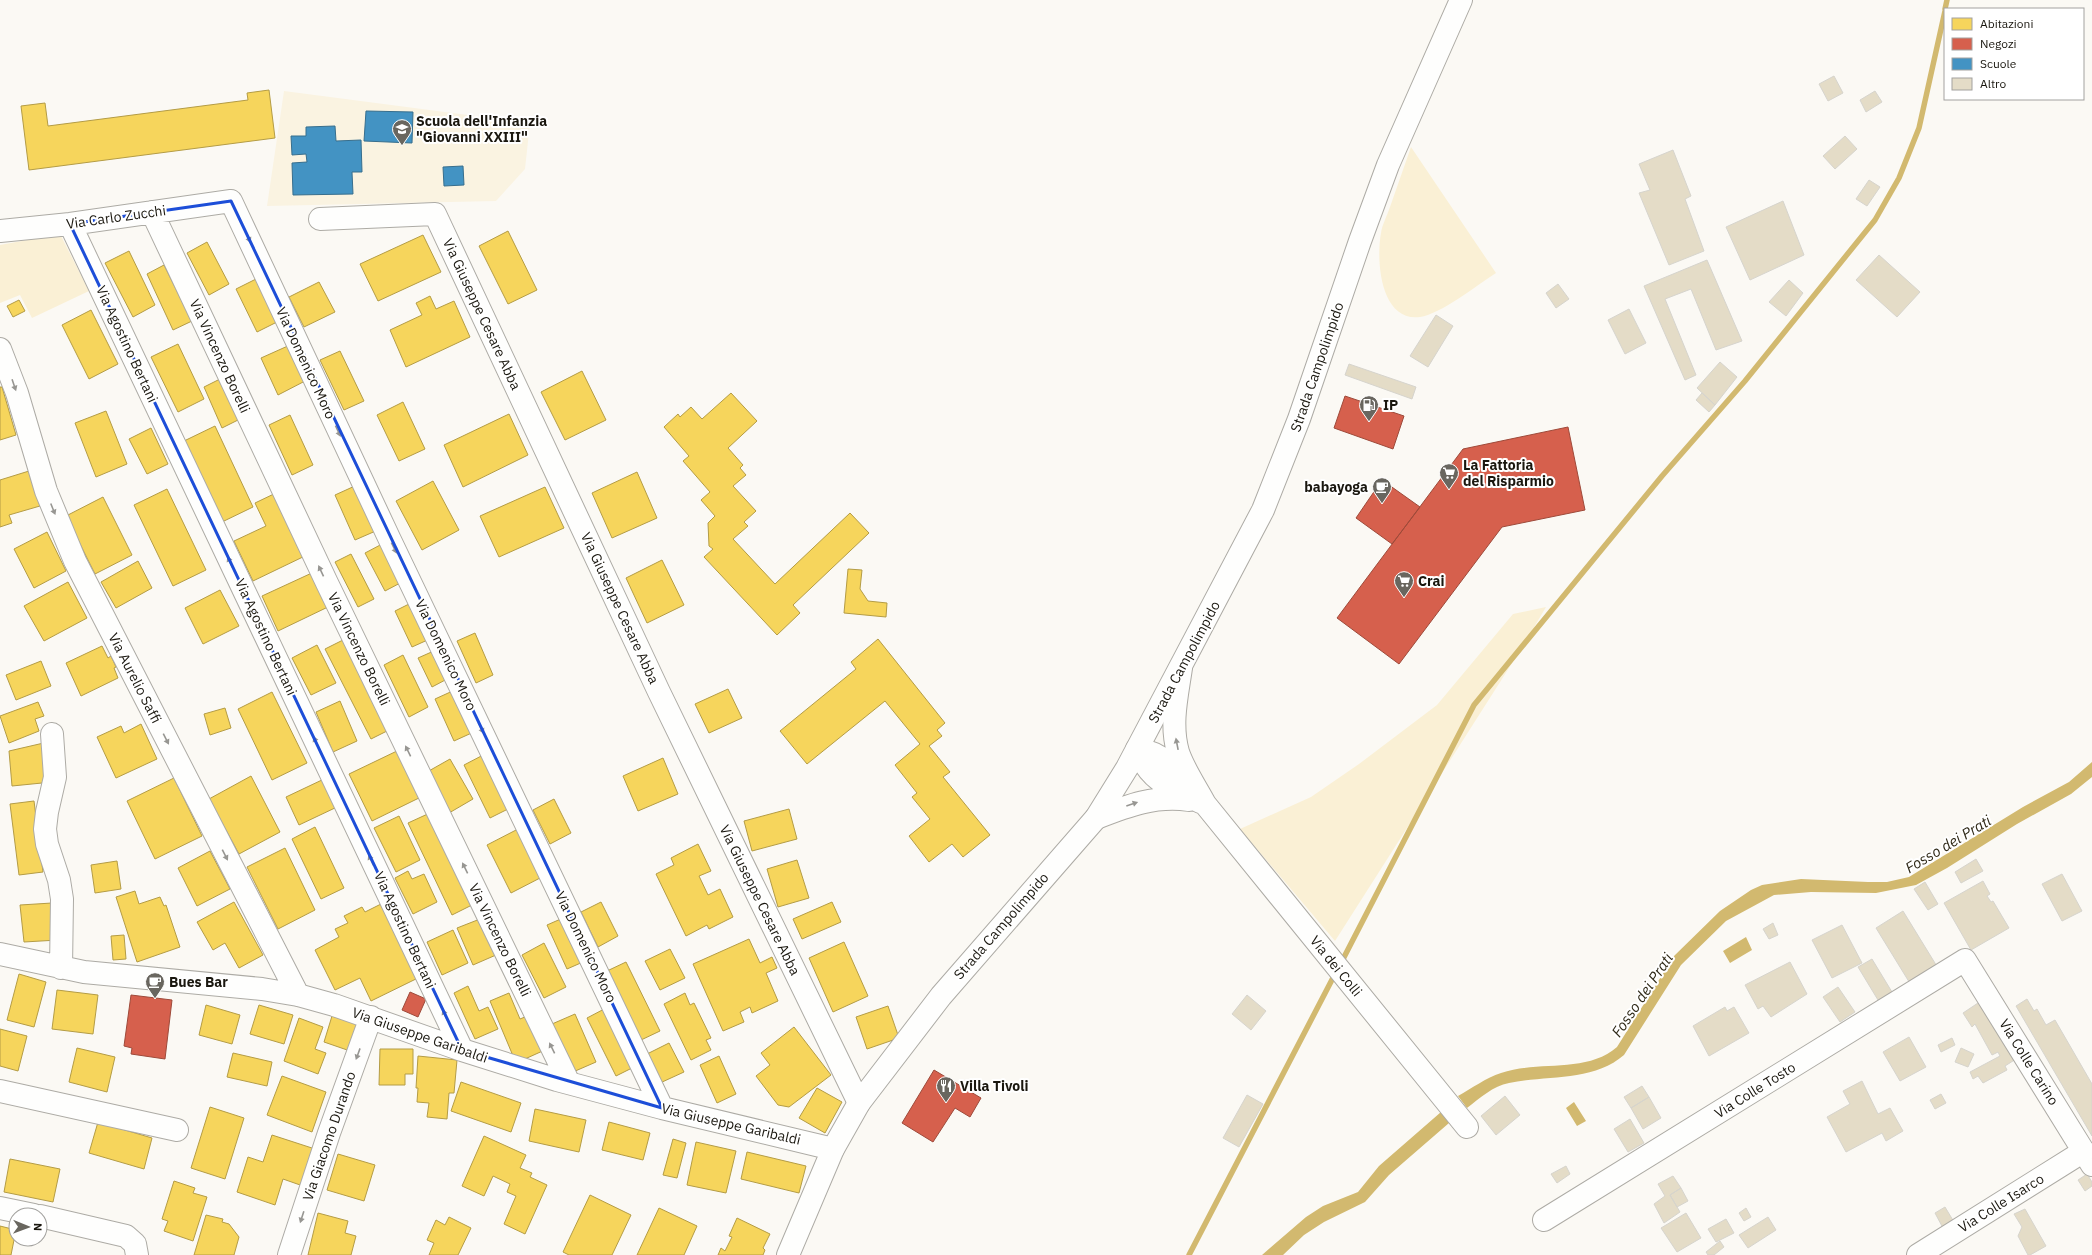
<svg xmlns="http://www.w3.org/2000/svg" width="2092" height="1255" font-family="'IBM Plex Sans',sans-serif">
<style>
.built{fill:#faf3e1}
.green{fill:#faf0d5}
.water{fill:#d2b96f}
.homes{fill:#f6d55c;stroke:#b49c45}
.shops{fill:#d6604d;stroke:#9e4a3a}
.schools{fill:#4393c3;stroke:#376e8d}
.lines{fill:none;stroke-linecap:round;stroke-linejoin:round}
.stream{stroke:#d2b96f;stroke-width:5.5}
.building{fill:#e4dcc7;stroke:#d6d4cd}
.minor-casing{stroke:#adaba5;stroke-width:24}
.tertiary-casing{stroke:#adaba5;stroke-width:24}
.minor{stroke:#fefefd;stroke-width:22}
.tertiary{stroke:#fefefd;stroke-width:22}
.oneway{fill:#979692}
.marked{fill:none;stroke:#1d4ed8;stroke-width:3;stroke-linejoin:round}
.labels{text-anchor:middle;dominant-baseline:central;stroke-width:4;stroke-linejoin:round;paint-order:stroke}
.poi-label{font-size:14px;font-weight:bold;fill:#1a170f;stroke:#fff;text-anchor:start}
.street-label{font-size:14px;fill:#1a170f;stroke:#fff}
.water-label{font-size:15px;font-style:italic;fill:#2f2917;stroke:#fff}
</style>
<rect width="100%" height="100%" fill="#fbf9f4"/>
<path class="built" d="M284 91 530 123 525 169 496 201 267 206Z"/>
<path class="green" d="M1411 147 1496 273C1477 285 1441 314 1420 317 1380 322 1376 260 1381 233 1382 225 1387 216 1390 207 1397 187 1404 167 1411 147Z
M60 234 89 291 32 318 20 295 0 303V245Z
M1546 607 1523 646 1335 941 1240 829 1311 797 1359 764 1437 705 1513 614Z"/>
<path class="water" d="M2092 762V777L2071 794 2017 824 1947 868 1916 885 1876 893 1811 892 1774 895 1726 921 1681 965 1624 1055C1593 1082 1547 1075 1509 1083 1493 1086 1480 1098 1467 1108L1458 1096C1472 1088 1486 1078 1501 1073 1538 1060 1586 1074 1617 1047L1674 956 1720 911 1751 890 1762 885 1801 879 1868 882H1887L1909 877 2023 807 2069 782Z
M1746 937 1752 950 1730 963 1723 951Z
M1574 1102 1586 1121 1577 1126 1566 1108Z
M1441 1112 1449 1123 1389 1175 1365 1202 1324 1222 1304 1235 1283 1255H1262L1306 1217 1323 1206 1358 1192 1379 1166Z"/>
<path class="homes" d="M269 90 275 138 29 170 21 106 45 103 48 126 248 100 247 93Z
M508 231 537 290 508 304 479 246Z
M423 235 441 272 378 301 360 264Z
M207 242 229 284 209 295 187 253Z
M129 251 155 305 133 317 105 263Z
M164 265 192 321 173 330 147 274Z
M258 278 279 321 257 332 236 289Z
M319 282 335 312 304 327 289 297Z
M430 296 436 309 454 301 470 337 406 367 390 330 422 315 416 303Z
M19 300 25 311 13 317 7 306Z
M91 310 118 364 89 379 62 325Z
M178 344 204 399 178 412 151 357Z
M290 345 307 380 278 395 261 358Z
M340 351 364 401 344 410 320 360Z
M582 371 606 420 565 440 541 392Z
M222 378 240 419 222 428 204 387Z
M0 387H2L16 435 0 440Z
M731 393 757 421 728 448 743 465 740 468 746 475 733 486 756 511 744 522 748 526 733 539 775 584 850 513 869 533 793 605 800 613 777 635 704 557 713 549 709 546 708 523 715 516 701 500 710 492 683 461 689 456 664 427 678 414 680 417 691 407 702 419Z
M403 402 425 449 399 461 377 415Z
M106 411 127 464 96 477 75 423Z
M509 414 528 455 463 487 444 445Z
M290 415 313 465 292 475 269 425Z
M215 426 253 507 222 522 184 441Z
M151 428 168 464 147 474 129 439Z
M29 471 40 506 9 515 12 523 0 527V480Z
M637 472 657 518 612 538 592 493Z
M433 481 459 530 422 550 396 501Z
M357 485 378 530 355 540 335 495Z
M545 487 564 528 499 557 480 516Z
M167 489 206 570 173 586 134 505Z
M278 492 307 555 253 581 234 541 266 526 255 503Z
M103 497 132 555 95 574 66 516Z
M47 532 66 571 34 588 14 549Z
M384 543 404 581 385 591 365 553Z
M351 554 374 599 358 607 335 562Z
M662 560 684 605 647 623 626 578Z
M138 561 152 588 116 608 101 582Z
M848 569 862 570 860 589 868 601 887 603 886 617 844 613Z
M314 572 330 606 278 631 262 596Z
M68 582 87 618 44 641 24 606Z
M220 590 239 626 203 644 185 608Z
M415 601 432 638 412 647 395 611Z
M475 633 493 675 476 683 457 641Z
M345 639 391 729 371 739 325 649Z
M878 639 945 723 937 730 942 736 929 746 950 772 943 777 990 835 963 857 952 844 929 862 909 836 930 819 912 797 917 793 895 765 920 744 885 701 807 764 780 731 856 669 851 662Z
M317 645 336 683 311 695 292 658Z
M102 646 108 658 111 656 116 667 114 668 118 678 81 696 66 663Z
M436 650 449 678 432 687 418 658Z
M403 655 428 707 409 717 384 665Z
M41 661 51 686 16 700 6 675Z
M457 689 476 731 454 741 435 699Z
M728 689 742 718 709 733 695 704Z
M272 692 307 763 272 780 238 709Z
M340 701 357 741 333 752 316 712Z
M38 702 44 716 35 719 39 731 9 743 0 716Z
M225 708 231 728 210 735 204 714Z
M141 724 157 759 116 778 97 737 121 726 124 733Z
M48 742 52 782 12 786 9 751Z
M399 750 421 797 372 821 349 774Z
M487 753 514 806 490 818 464 765Z
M663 758 678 794 638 811 623 776Z
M450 759 473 799 449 813 427 772Z
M251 776 280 832 239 854 209 799Z
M174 778 202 836 155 859 127 801Z
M324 779 337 807 299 825 286 797Z
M554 799 571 833 550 844 533 810Z
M34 801 43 872 19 875 10 804Z
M789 809 797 839 752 851 744 821Z
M432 812 474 904 452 915 408 823Z
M399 816 420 860 396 872 374 828Z
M315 827 344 888 321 899 292 839Z
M518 829 542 877 511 893 487 845Z
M698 844 711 871 699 876 708 895 720 889 733 917 709 929 707 925 686 936 656 874 674 865 671 858Z
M285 848 315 910 278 929 247 867Z
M210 851 230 889 197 906 178 868Z
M797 860 809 898 778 907 767 869Z
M117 861 121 889 95 893 91 865Z
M408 871 412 879 424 874 437 902 413 914 395 878Z
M135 891 139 904 160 897 164 906 166 905 180 947 137 962 116 897Z
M389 900 420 977 371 1001 360 978 335 990 315 950 339 937 335 929 348 923 344 916 362 907 365 912Z
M234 902 263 955 239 968 225 943 213 950 197 922Z
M601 902 618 936 598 947 581 912Z
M832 902 841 922 802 939 793 919Z
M52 903 58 940 24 942 20 905Z
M563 918 583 962 567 969 547 925Z
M480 919 496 955 473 965 457 928Z
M453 930 468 963 442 975 427 942Z
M124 935 126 959 113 960 111 936Z
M749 939 760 963 772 957 777 968 766 973 778 1001 752 1013 750 1007 740 1012 744 1022 723 1031 693 964Z
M844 942 868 996 833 1012 809 958Z
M544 943 566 987 544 998 522 955Z
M670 949 685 978 660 990 645 961Z
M626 962 660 1031 641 1040 607 971Z
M19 974 46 982 34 1027 7 1020Z
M468 986 479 1011 488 1007 498 1029 475 1039 454 993Z
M57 990 98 995 93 1034 52 1029Z
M509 993 520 1019 532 1014 547 1049 516 1063 490 1001Z
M685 993 690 1005 694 1003 711 1038 706 1040 711 1050 691 1060 664 1004Z
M206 1005 240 1015 232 1044 199 1035Z
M259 1005 293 1015 284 1044 250 1034Z
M888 1006 899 1038 867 1049 856 1017Z
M608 1007 638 1065 616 1076 587 1018Z
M575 1014 596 1062 573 1072 552 1024Z
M332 1016 361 1025 353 1052 324 1042Z
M299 1018 323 1027 315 1049 326 1053 318 1074 284 1061Z
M794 1027 831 1075 789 1107 778 1105 756 1076 770 1065 761 1053Z
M0 1029 27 1036 18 1071 0 1066Z
M669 1043 684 1072 660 1083 647 1054Z
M77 1048 115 1057 107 1092 69 1082Z
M380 1049H413V1074H405V1085H379Z
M233 1053 272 1062 267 1086 227 1077Z
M418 1056 457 1060 454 1093H449L447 1119 427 1117 429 1103 417 1102 418 1088H416Z
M719 1056 736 1094 717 1103 700 1065Z
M282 1076 326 1092 312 1132 267 1115Z
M461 1082 521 1103 511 1132 451 1111Z
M817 1088 842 1102 825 1133 799 1118Z
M210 1107 244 1118 225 1179 191 1168Z
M535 1109 586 1120 579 1152 529 1141Z
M98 1122 152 1138 144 1169 89 1153Z
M609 1122 650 1133 643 1160 602 1150Z
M272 1135 315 1149 303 1186 283 1179 275 1205 237 1192 248 1157 263 1162Z
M484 1136 526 1155 520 1168 532 1173 530 1177 547 1185 525 1234 504 1224 516 1196 507 1192 510 1184 493 1176 484 1196 462 1186Z
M673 1139 686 1143 677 1178 663 1175Z
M696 1142 736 1151 726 1193 687 1185Z
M747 1152 806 1166 799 1193 741 1179Z
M338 1154 375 1165 364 1201 327 1190Z
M10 1159 60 1169 53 1202 4 1192Z
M174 1181 195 1188 193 1193 207 1197 193 1241 164 1231 168 1221 162 1219Z
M590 1195 631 1215 612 1255H569L563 1252Z
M659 1208 697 1226 684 1255H637Z
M318 1213 348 1221 345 1233 356 1236 351 1255H308Z
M206 1215 223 1219 222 1222 229 1224 239 1237 234 1255H194Z
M449 1217 471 1228 458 1255H429L434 1243 427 1240 436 1220 445 1225Z
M737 1218 770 1234 763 1248 765 1250 763 1255H718L721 1248 725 1251 732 1237 729 1236Z
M0 1226 16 1230 11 1255H0Z"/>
<path class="shops" d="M1345 396 1404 416 1393 449 1334 428Z
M1568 427 1585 510 1502 527 1399 664 1337 618 1463 449Z
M1382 480 1420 507 1392 544 1356 518Z
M410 992 426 999 418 1017 402 1010Z
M131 995 172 1000 165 1059 131 1054 132 1048 124 1046Z
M934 1070 981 1098 970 1117 955 1108 933 1142 902 1123Z"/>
<path class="schools" d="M366 111 413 112 412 143 364 141Z
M335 126 336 141 361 140 362 172H352L353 194 293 195 292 163 307 162 306 154 292 155 291 136H306V127Z
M463 166 464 185 444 186 443 167Z"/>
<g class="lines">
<path class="stream" d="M1945 9 1947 0
M1341 963 1474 705 1662 476 1745 381 1875 220 1899 178 1919 128 1945 11
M1189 1255 1336 972"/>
</g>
<path class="building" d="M1834 76 1843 93 1828 101 1819 84Z
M1875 91 1882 102 1866 112 1860 100Z
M1845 136 1857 149 1835 169 1823 156Z
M1673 150 1691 196 1685 199 1704 251 1669 265 1639 193 1650 190 1639 164Z
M1869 180 1880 187 1867 206 1856 199Z
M1783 201 1804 255 1750 280 1726 227Z
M1879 255 1920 292 1897 317 1856 280Z
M1707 260 1742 341 1716 350 1691 289 1665 299 1696 375 1685 380 1644 286Z
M1789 280 1803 293 1786 316 1769 302Z
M1558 284 1569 299 1556 308 1546 293Z
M1629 309 1646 343 1625 354 1608 320Z
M1436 315 1453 326 1428 367 1410 356Z
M1720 362 1737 377 1715 405 1697 388Z
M1349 364 1416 387 1412 399 1345 375Z
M1702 393 1715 405 1709 412 1696 400Z
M1976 859 1983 871 1961 883 1955 872Z
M2062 874 2082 911 2062 921 2042 884Z
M1983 881 1990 894 1987 896 1991 902 1993 901 2009 928 1971 950 1944 903Z
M1925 882 1938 904 1928 910 1914 889Z
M1903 911 1938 968 1911 985 1876 928Z
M1773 923 1778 935 1769 939 1763 929Z
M1842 925 1862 963 1832 978 1812 940Z
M1872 959 1892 992 1878 1000 1858 967Z
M1790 962 1807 994 1771 1017 1763 1006 1758 1009 1745 985Z
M1838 987 1855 1012 1840 1022 1823 997Z
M1247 995 1266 1011 1251 1030 1232 1014Z
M2027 999 2034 1011 2037 1009 2046 1025 2055 1020 2092 1084V1136L2016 1006Z
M1981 1001 2016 1059 2005 1066 2007 1070 1983 1083 1978 1076 1973 1079 1970 1072 2000 1056 1998 1052 1992 1055 1975 1024 1972 1027 1963 1013Z
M1725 1007 1727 1011 1734 1007 1749 1033 1709 1056 1693 1026Z
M1909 1037 1926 1067 1900 1081 1883 1052Z
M1952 1038 1955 1045 1941 1052 1938 1045Z
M1961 1048 1974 1054 1968 1067 1955 1062Z
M1862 1081 1878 1114 1890 1108 1903 1131 1886 1141 1882 1133 1846 1152 1827 1117 1850 1104 1843 1091Z
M1642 1086 1649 1097 1631 1108 1624 1097Z
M1941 1094 1946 1103 1935 1109 1930 1100Z
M1247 1095 1263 1104 1239 1147 1223 1138Z
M1505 1096 1520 1115 1496 1135 1481 1116Z
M1649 1097 1661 1118 1643 1129 1631 1108Z
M1630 1119 1644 1143 1628 1152 1614 1129Z
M1566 1166 1570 1174 1557 1183 1551 1174Z
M2087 1174 2092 1182V1186L2085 1191 2078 1180Z
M1673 1176 1681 1188 1670 1195 1680 1212 1664 1223 1654 1204 1665 1196 1658 1184Z
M1681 1188 1688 1201 1677 1207 1670 1195Z
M1945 1207 1954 1222 1943 1228 1935 1213Z
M1746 1208 1751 1217 1744 1221 1739 1213Z
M2025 1209 2046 1246 2030 1255H2028L2018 1236 2022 1227 2014 1214Z
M1686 1213 1701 1238 1677 1252 1661 1228Z
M1768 1217 1776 1230 1748 1248 1739 1235Z
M1726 1219 1734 1233 1716 1242 1708 1229Z
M1720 1241 1724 1247 1714 1255H1708L1706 1252Z"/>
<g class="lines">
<g class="minor-casing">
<path id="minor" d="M152 212 327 583 569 1083
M320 219 435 214 659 692 859 1103
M70 224 462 1050
M0 231 70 224 231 201 390 540 662 1108
M0 349 17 393 46 491 75 561 298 995
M1181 668C1177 696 1170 724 1178 752 1184 770 1196 787 1205 804L1467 1127
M52 734 55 777 47 812 45 829 47 844 59 880 62 899 61 968
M1137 749C1169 753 1186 782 1205 804 1175 790 1150 783 1137 749Z
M1096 818C1127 806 1155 795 1189 800
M0 954 84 972 262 989 298 995 334 1005 462 1050 557 1080 662 1108 833 1149
M0 1091 177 1130
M0 1208 34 1215
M40 1216 126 1236 135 1244 137 1255
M1544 1220 1965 960 2092 1165
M289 1255 329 1133 371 1017
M1918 1255 2084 1151"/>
</g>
<g class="tertiary-casing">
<path id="tertiary" d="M788 1255 833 1149 859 1103 941 996 1096 818 1127 768 1263 510 1299 419 1360 241 1388 165 1461 0"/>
</g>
<use href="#minor" class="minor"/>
<use href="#tertiary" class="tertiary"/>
</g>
<defs><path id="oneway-solid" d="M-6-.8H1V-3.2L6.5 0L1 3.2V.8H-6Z"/></defs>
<g class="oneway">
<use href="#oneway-solid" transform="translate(248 237) rotate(65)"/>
<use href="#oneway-solid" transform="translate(14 385) rotate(71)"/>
<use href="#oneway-solid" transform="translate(338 431) rotate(65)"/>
<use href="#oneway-solid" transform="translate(53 509) rotate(68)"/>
<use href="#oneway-solid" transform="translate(394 548) rotate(64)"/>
<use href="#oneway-solid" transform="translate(230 562) rotate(-115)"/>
<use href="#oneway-solid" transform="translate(321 571) rotate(-115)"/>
<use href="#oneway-solid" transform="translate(481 728) rotate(64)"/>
<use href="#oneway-solid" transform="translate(166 739) rotate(63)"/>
<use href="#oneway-solid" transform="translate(316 742) rotate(-115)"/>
<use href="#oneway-solid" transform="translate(1177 744) rotate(-101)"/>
<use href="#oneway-solid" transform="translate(408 751) rotate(-116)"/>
<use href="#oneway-solid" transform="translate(1132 804) rotate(-19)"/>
<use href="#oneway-solid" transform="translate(225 855) rotate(63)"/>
<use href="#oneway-solid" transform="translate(371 860) rotate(-115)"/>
<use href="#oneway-solid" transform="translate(465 868) rotate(-116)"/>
<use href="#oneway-solid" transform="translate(445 1015) rotate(-115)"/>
<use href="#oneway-solid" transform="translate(552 1048) rotate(-116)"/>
<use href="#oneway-solid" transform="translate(358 1054) rotate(110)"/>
<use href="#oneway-solid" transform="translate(302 1217) rotate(108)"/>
</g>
<path class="marked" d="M231 201 662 1108 462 1050 70 224Z"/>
<defs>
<g id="school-pin" transform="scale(1)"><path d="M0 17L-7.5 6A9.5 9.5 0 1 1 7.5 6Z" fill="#69665f" stroke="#fff"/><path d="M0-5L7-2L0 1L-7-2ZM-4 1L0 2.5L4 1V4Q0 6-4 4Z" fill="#fff"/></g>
<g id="fuel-pin" transform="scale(1)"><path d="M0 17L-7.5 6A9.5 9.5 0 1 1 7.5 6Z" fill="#69665f" stroke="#fff"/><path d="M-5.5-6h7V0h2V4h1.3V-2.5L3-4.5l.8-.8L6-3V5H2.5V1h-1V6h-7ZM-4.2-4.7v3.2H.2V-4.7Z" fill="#fff"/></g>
<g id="supermarket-pin" transform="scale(1)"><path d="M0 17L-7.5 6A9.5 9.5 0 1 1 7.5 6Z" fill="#69665f" stroke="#fff"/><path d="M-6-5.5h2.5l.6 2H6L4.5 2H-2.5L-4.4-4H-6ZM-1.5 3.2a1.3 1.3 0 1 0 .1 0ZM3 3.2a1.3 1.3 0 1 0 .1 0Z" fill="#fff"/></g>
<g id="cafe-pin" transform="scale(1)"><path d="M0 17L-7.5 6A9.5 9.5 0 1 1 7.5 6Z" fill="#69665f" stroke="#fff"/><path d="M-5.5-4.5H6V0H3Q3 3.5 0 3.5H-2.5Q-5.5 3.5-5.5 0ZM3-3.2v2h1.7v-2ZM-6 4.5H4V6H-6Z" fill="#fff"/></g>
<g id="restaurant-pin" transform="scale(1)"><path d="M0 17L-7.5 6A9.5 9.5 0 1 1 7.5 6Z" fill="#69665f" stroke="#fff"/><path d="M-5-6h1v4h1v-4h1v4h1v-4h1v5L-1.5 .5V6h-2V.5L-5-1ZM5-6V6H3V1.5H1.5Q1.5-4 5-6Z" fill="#fff"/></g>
</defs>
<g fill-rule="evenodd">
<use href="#school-pin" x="402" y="129"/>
<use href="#fuel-pin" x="1369" y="405"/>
<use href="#supermarket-pin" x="1449" y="473"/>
<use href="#cafe-pin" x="1382" y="487"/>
<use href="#supermarket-pin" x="1404" y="581"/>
<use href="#cafe-pin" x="155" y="982"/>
<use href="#restaurant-pin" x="946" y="1086"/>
</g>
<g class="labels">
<g class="poi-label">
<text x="416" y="121">Scuola dell'Infanzia<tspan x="416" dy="16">"Giovanni XXIII"</tspan></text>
<text x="1383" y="405">IP</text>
<text x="1463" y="465">La Fattoria<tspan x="1463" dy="16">del Risparmio</tspan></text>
<text x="1368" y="487" text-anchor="end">babayoga</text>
<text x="1418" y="581">Crai</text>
<text x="169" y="982">Bues Bar</text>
<text x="960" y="1086">Villa Tivoli</text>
</g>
<g class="street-label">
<text transform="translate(116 217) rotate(-8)">Via Carlo Zucchi</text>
<text transform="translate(482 314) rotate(65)">Via Giuseppe Cesare Abba</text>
<text transform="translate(127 344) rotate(65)">Via Agostino Bertani</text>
<text transform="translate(220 356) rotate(65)">Via Vincenzo Borelli</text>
<text transform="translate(306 363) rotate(65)">Via Domenico Moro</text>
<text transform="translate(1317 367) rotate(-71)">Strada Campolimpido</text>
<text transform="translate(620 608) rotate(65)">Via Giuseppe Cesare Abba</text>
<text transform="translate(266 637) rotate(65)">Via Agostino Bertani</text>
<text transform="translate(359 649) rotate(64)">Via Vincenzo Borelli</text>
<text transform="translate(446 655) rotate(64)">Via Domenico Moro</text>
<text transform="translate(1184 662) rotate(-62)">Strada Campolimpido</text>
<text transform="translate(135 678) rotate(63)">Via Aurelio Saffi</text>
<text transform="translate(760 900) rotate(64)">Via Giuseppe Cesare Abba</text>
<text transform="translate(1001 926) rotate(-49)">Strada Campolimpido</text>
<text transform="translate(405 930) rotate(65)">Via Agostino Bertani</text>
<text transform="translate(500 940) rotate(64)">Via Vincenzo Borelli</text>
<text transform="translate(586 947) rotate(64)">Via Domenico Moro</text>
<text transform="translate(1336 966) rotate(51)">Via dei Colli</text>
<text transform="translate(420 1035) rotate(19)">Via Giuseppe Garibaldi</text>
<text transform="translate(2029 1062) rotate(58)">Via Colle Carino</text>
<text transform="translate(1755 1090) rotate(-32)">Via Colle Tosto</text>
<text transform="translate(731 1124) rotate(13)">Via Giuseppe Garibaldi</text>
<text transform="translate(329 1136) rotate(-71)">Via Giacomo Durando</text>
<text transform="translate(2001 1203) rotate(-32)">Via Colle Isarco</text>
</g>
<g class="water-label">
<text transform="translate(1948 844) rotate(-31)">Fosso dei Prati</text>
<text transform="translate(1642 995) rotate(-56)">Fosso dei Prati</text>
</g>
</g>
<rect x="1944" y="8" width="140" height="92" fill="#ffffff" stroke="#a3a29f"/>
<rect x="1952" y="18" width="20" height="12" fill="#f6d55c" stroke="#a3a29f"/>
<text x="1980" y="28" font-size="12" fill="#1a170f">Abitazioni</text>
<rect x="1952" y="38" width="20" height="12" fill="#d6604d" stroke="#a3a29f"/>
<text x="1980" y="48" font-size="12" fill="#1a170f">Negozi</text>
<rect x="1952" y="58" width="20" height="12" fill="#4393c3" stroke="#a3a29f"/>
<text x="1980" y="68" font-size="12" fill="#1a170f">Scuole</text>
<rect x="1952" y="78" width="20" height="12" fill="#e4dcc7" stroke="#a3a29f"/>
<text x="1980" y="88" font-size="12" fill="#1a170f">Altro</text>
<g transform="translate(28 1227) rotate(91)"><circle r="19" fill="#ffffff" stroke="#a3a29f"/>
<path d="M0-3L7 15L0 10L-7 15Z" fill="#69665f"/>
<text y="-6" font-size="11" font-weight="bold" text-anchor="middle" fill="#1a170f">N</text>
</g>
</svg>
